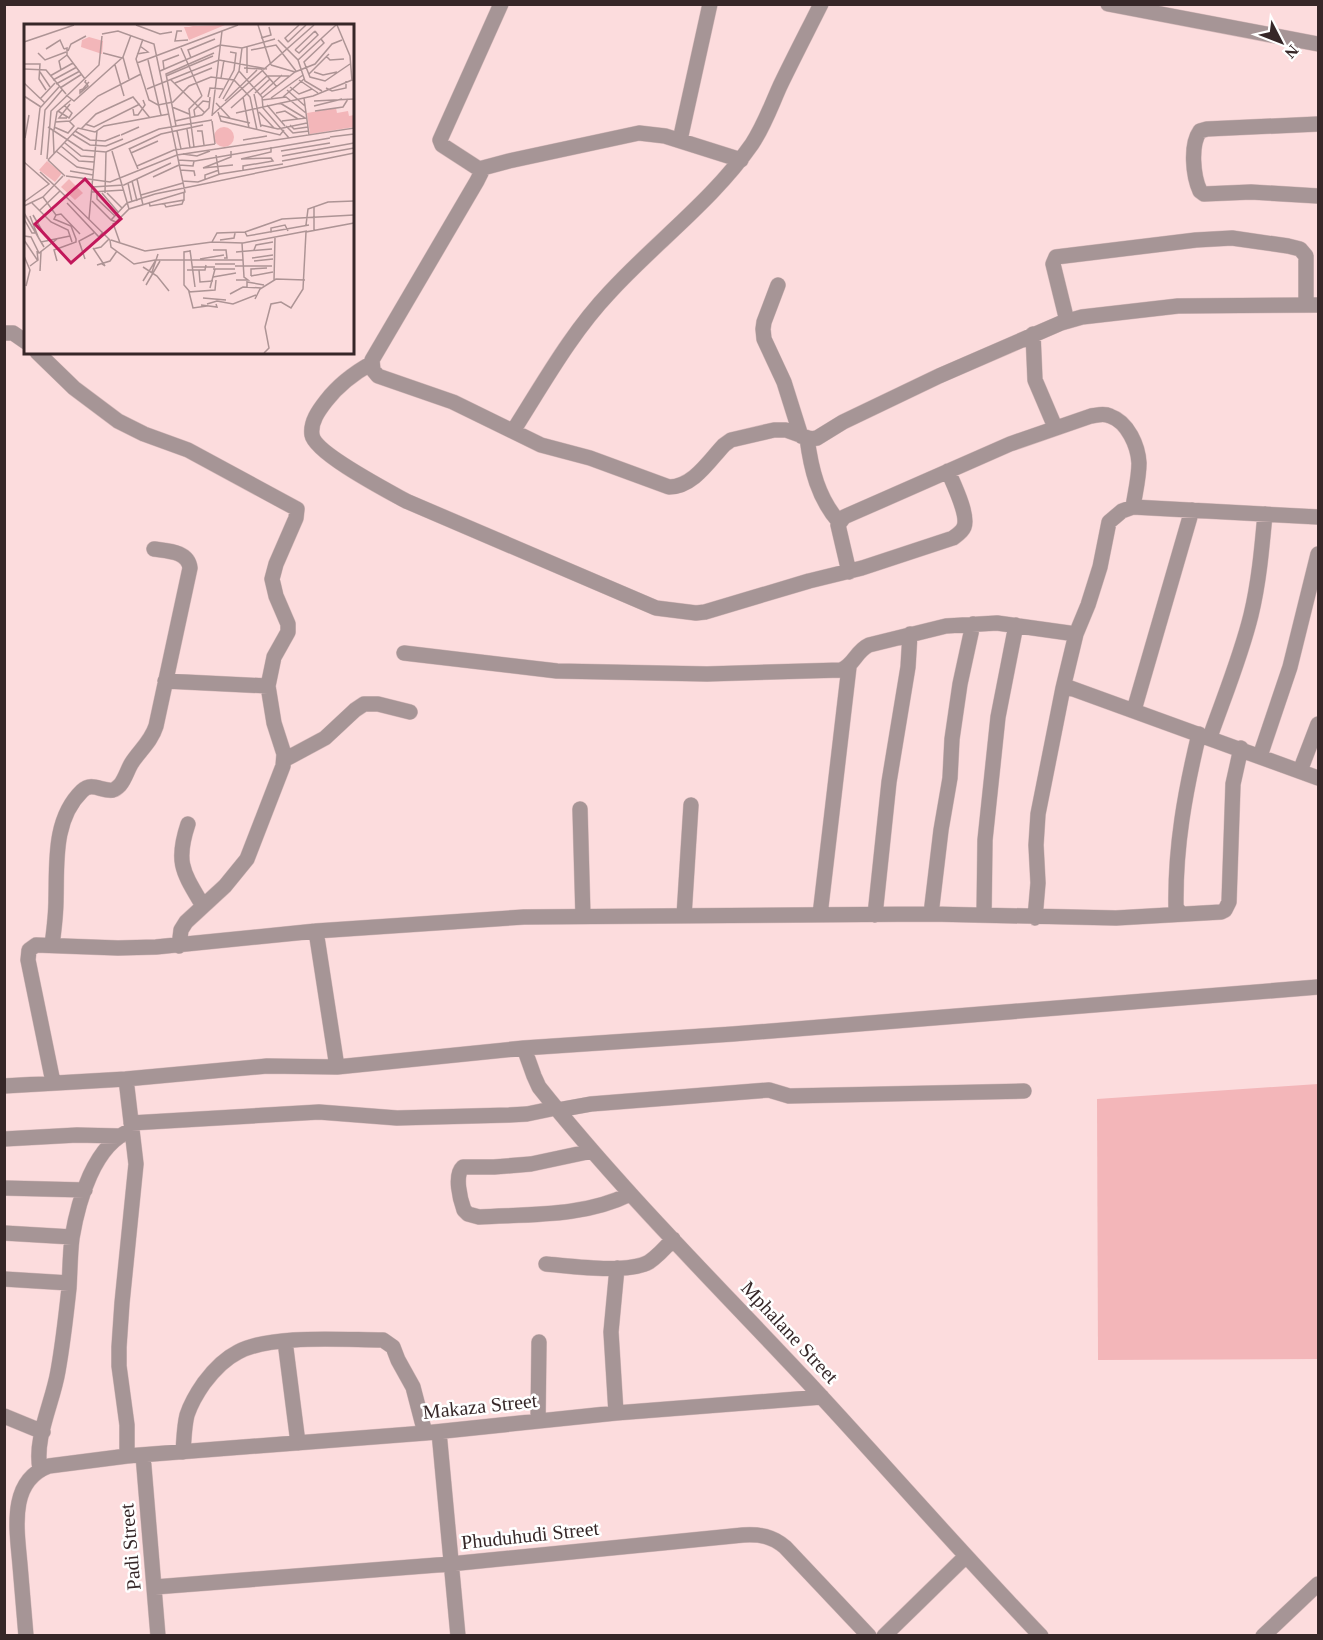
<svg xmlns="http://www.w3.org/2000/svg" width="1323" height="1640" font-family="Georgia,serif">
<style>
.green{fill:#f3b6b9}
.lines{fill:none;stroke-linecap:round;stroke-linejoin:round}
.minor-casing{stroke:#d8bbbc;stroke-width:16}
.minor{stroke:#a69596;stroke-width:15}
.labels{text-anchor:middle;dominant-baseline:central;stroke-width:5;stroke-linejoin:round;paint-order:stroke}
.street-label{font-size:20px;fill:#362728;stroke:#fff}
.inset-road{fill:none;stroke:#ad9495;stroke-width:1.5}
.view{fill:#c2185b;fill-opacity:0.15;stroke:#c2185b;stroke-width:3}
.inset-edge{fill:none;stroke:#362728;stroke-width:3}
</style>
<rect width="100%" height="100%" fill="#fcdcdd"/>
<path class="green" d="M1318 1084V1359L1098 1360 1097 1099Z"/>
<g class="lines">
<g class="minor-casing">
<path id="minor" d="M1108 4 1318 44
M1318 124 1207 129 1200 131C1190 145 1193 176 1200 191L1204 194 1251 192 1318 196
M680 140 710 4
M479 169 481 173 477 181 372 360 373 370 378 376 453 402 541 445 590 458 669 487C693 487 709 461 724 445L731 440 774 430H786L811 439 817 438 843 422 939 376 1061 323 1082 317 1178 306 1318 305
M479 169 509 161 639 133 665 136 741 160
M479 169 442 145 440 140 501 4
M778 285 764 322 763 329 764 339 784 382 801 436
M1067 321 1053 264 1056 257 1196 240 1232 238 1288 246 1300 249 1306 256V305
M4 333H13L26 342
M1033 334 1035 380 1055 427
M37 352 74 388 118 421 144 434 188 450 297 509 296 518 276 564 272 579 276 596 288 624V632L274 657 268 686 274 723 284 754 283 766 247 859 225 886 186 922 181 930 179 946
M372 363C354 373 339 384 326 401 319 410 310 422 312 435 315 453 388 491 406 501L656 608 696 613 705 612 809 581 862 568 953 538C957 535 962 532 964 527 969 515 953 483 948 471
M513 431C543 384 571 333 610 292 656 242 713 200 752 144 764 126 771 106 780 86 793 59 807 32 821 4
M807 438C811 469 818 498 839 522
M849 572 838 525 844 517 1010 444 1091 416C1098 415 1104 413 1110 416 1128 422 1138 446 1139 463 1139 478 1135 493 1133 507
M404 653 557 671 707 674 841 670C854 665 856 651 869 645L946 626 997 623 1076 634 1088 605 1100 567 1109 522 1122 511 1133 507 1318 517
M165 681 268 686
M1065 686 1318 778
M1134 710 1192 510
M1210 737C1224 697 1241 656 1251 615 1259 582 1262 547 1265 514
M1260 756 1290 667 1318 554
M284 760 325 738 355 710 364 704H378L410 712
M1300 771 1318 724
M580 809 583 917
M188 824C175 863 183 872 203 906
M1180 913 1176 907C1175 847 1185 792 1199 734
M931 914 941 830 950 778 952 739 960 684 973 624
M820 915 849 667
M875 915 889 782 908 667 910 634
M984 915 985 840 998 717 1016 625
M684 916 691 805
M1035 918 1038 883 1036 845 1038 814 1063 688 1076 634
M316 931 337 1067
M52 945C54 930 56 915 56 899 57 863 53 819 82 791 92 781 102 792 113 790 116 789 118 787 120 785 125 779 127 771 131 764 139 751 151 742 156 726L190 568C188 551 167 551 154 549
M524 1048 534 1076 539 1087C621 1190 715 1283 805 1379 884 1464 960 1552 1041 1636
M126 1079 136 1164 122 1303 119 1347V1366L127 1425V1456
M53 1082 28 960 29 950 36 945 118 948 156 947 316 931 524 917 931 914 1116 918 1221 912 1225 910 1229 902 1233 784 1241 748
M4 1086 126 1079 267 1066 337 1067 524 1048 733 1034 1318 987
M558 1110 591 1104 769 1090 789 1096 1024 1091
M131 1123 319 1112 397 1118 509 1115 527 1114 556 1108
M4 1139 77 1135 119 1136
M592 1151 531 1164 494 1167H463C454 1175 460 1199 464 1210L468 1214 479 1217C530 1214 584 1217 630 1194
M4 1188 85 1190
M4 1233 72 1237
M546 1264C571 1266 628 1274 649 1262 658 1256 666 1247 673 1239
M4 1279 69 1283
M285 1341 298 1443
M616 1413 611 1332 617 1268
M4 1416 43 1432
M538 1421 539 1342
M439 1432 458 1636
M183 1452C184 1440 184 1427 187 1415 191 1403 197 1393 204 1383 213 1371 224 1359 238 1352 272 1334 343 1340 383 1340L393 1347 398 1360 413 1387 425 1433
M143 1455 158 1636
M40 1469C34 1438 53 1402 58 1371 63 1343 66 1316 69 1288 70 1272 70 1254 72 1238 78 1202 94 1143 132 1130
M155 1587 450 1564 743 1535C760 1534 772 1536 785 1547L869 1636
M26 1636C24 1612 22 1589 20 1565 17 1530 8 1481 49 1466L127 1456 425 1433 616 1413 822 1397
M884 1636 965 1557
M1263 1636 1318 1584"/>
</g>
<use href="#minor" class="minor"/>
</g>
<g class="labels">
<g class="street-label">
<text transform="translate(790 1332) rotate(47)">Mphalane Street</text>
<text transform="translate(480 1406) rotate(-6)">Makaza Street</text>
<text transform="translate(530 1535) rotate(-6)">Phuduhudi Street</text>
<text transform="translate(130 1547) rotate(-95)">Padi Street</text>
</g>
</g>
<g transform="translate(24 24)">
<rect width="330" height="330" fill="#fcdcdd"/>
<path d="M161 1 174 2 201 1 165 16 160 3H169ZM65 13 79 17 78 30 57 23 58 16ZM312 84 313 89 324 87 325 92 330 91V103L286 110 283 89ZM190 113a10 10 0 1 1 20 0a10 10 0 1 1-20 0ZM23 137 38 149 31 158 15 146ZM45 155 59 169 51 176 37 163Z" fill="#f3b6b9"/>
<path class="inset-road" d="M112 1 136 10 148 8M234 1 247 41M313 1 326 32 328 57M158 7H153L151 17 164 16M78 10 94 7 130 20 161 168 105 185 92 198 87 196M237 14 247 11 245 3M119 15 112 35 125 76 134 81 149 78 165 62 187 53 210 56 226 73 233 106M297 15 300 19 280 38 286 53 301 57 326 40M254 16 274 36 281 57 298 67M0 18 50 1M264 18 282 1M264 18 261 14 275 1M223 23V49M157 24 178 72M22 25 36 16 40 25M40 25 43 24V31L61 55M227 26 252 21 272 47M271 26 275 29 294 11 291 7M271 26 291 7M44 27 47 20 62 12M14 29 21 36 42 28M79 29 98 34M113 30 124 28 116 22M302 32 306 36 320 35M167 34 164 26 191 15M124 36 137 91M274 36 312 1M113 39 214 1M0 40H16L15 55 22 66M91 41 100 72M247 41 271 48M220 44 237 45 253 63M0 45 22 46 42 70M140 45 139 37 155 31M37 46 35 37 43 31M136 47 196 21 218 24 251 15M215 47 238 73 239 84 265 114M16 48 26 63M290 48 299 51 313 48M285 50 305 30M26 52 49 39M142 52 189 32M197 54 200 36M105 55 99 33 107 11M29 56 53 43M62 56 61 58 63 60 64 62 56 69V66L59 65 63 60 65 58M147 56 180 88M275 56 294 69M0 59 21 79M151 59 188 44M32 60 56 47M266 63 275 70 288 65M36 64 58 50M302 64 308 67 322 64V57M123 65 195 36 243 45M263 66 281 82M231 69 246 55M230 70 237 103M42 71 50 77 99 33M236 71 258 51M0 72 17 83M184 73 186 64 199 65M219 73 225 104M259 73 280 55M195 74 210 46 212 29 206 28M238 74 271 48 291 40 308 20 318 16M247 74 279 51M280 74 285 111M16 75 31 59M199 75 215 47 218 24M238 76 262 73 282 89M201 77 233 46M290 77 330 75M192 79 206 94M256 79 281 94M243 81 261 102M290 82 318 75M148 83 165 90M207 84 243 52H265M109 85 110 91H114L121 81 119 76M34 87 45 94 48 89 40 81M291 87 319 83 324 75M194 88 197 97 256 111 260 106M235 88 250 104M212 89 289 72 328 56M252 89 261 87 274 95M188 91 290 1M188 92 198 7M196 92 226 99M171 93 170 86 179 77 186 78M43 94H35L46 80M151 97 178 91 185 84 186 73M188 97 191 120M258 97 282 94M31 98 46 97 74 72 117 50M61 100 70 103 116 80M237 101 254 105 283 99M266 101 270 105 284 103M152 102 142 50 190 29M262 102 269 109 285 107M24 103 59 126 82 128 135 105 188 96M30 103 44 109 50 102 45 97M57 105 72 90 109 73 126 94M163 105 166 124M29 106 30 130M30 106 33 88 47 76M51 107 66 116 81 117 96 111M153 107 157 125M173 107H178L180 121M48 110 66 121 82 122 99 115M97 111 115 103M306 113 330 110M1 114 5 91M219 116 243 112M41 119 57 132 71 133M37 122 55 137 70 138M170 123 165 85 178 72M105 124 114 145M105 125 137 110 179 101M11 126 16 84 35 63M32 127 53 143 70 146M88 127 105 185M257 127 306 119M107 129 134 117M159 130 173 132 186 127M17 131 21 86 38 66M192 131 195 151M258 132 330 119M23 135 27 87 75 41 78 12M217 135 247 134 249 137 219 142V147M217 135 247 128V123M24 136 54 104 71 108 80 102 145 90M24 136 41 152M154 136 171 137 306 114M258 137 330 124M0 138 25 160 0 178M155 141 169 142 170 137M113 142 150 126 191 120M179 144 207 133V127M179 144 209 141M156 146 170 147 171 152M46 147 69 151M16 148 30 161M42 152 86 158 153 131 330 104V116M129 153 155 141M113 155 119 181M181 156V151L195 146M108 157 113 177M158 157 174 158 196 150 259 140M104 159 108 178M30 161 86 216 87 223 110 240 131 236H219M68 163 100 161 147 139M68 168 100 166M73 168V175L91 192M78 169 94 188M81 169 82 128M83 169 98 184M117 171 159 159M19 173 32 191 30 195 47 202 52 215V218L30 226 33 237M68 177 87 196M125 178 126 182 160 176V169M8 179 27 198 44 206 48 218M43 179 75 213 79 208M140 179 142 183 158 180 160 175M0 182 19 173 39 152M16 186 36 167M0 189 20 223M9 191 20 210M32 191 37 190 56 210M6 192 15 215M0 195 8 209H11M65 195 73 107M87 196 103 179 131 170 330 129M89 199 96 219M282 201 284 185 304 178 330 177M290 206V183M283 207 219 219 188 218 193 209 221 208 258 195 330 191M221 208 223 212 285 201M247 209V204L261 201 264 207M0 212 7 213 15 229 33 215M0 216 14 237M87 216 121 227 188 218M196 216 210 214 211 209M17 218 46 212M69 224 81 242 78 240M69 225 77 223 85 215M166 226 171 263M189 226H202L203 234H200M230 226 232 221 249 218M212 228 248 225M0 232 6 246 2 262M228 234 249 231M61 235 55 217 70 209M176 235 200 231M230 237 249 235M191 240H211M73 241 86 237 93 227M6 242 14 236 13 227M211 242H248M119 243 133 252 145 267M168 243H191M189 245H211M163 246H181L182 241M175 246 176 258 189 257M16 247 17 228M128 248 134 230M227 252V245L243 244M227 252 249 248M189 253 212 249M212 256H224L220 253 218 219M119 257 132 236M250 257 251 213M122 261 136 237M223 263V258L240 261M186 264 191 245M166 268 160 261V228L166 227M206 270 219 263 237 264M179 274 202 276M231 275 236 265 252 255 281 256M183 280 193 277 209 280 232 271M177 281 193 283 192 280M183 282 169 284 165 268 191 266 192 256M240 329 245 324 241 303 247 280 257 278 267 284 279 265 282 208 330 199"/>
<path class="view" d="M61 155 97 195 47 239 11 200Z"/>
<rect width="330" height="330" class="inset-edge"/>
</g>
<rect width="1323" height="1640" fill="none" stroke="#362728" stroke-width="12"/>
<g transform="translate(1281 42) rotate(132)" stroke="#ffffff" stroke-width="4.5" paint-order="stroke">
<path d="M0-4.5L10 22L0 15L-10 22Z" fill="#362728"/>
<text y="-9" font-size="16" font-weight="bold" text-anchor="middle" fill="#362728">N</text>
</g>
</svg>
